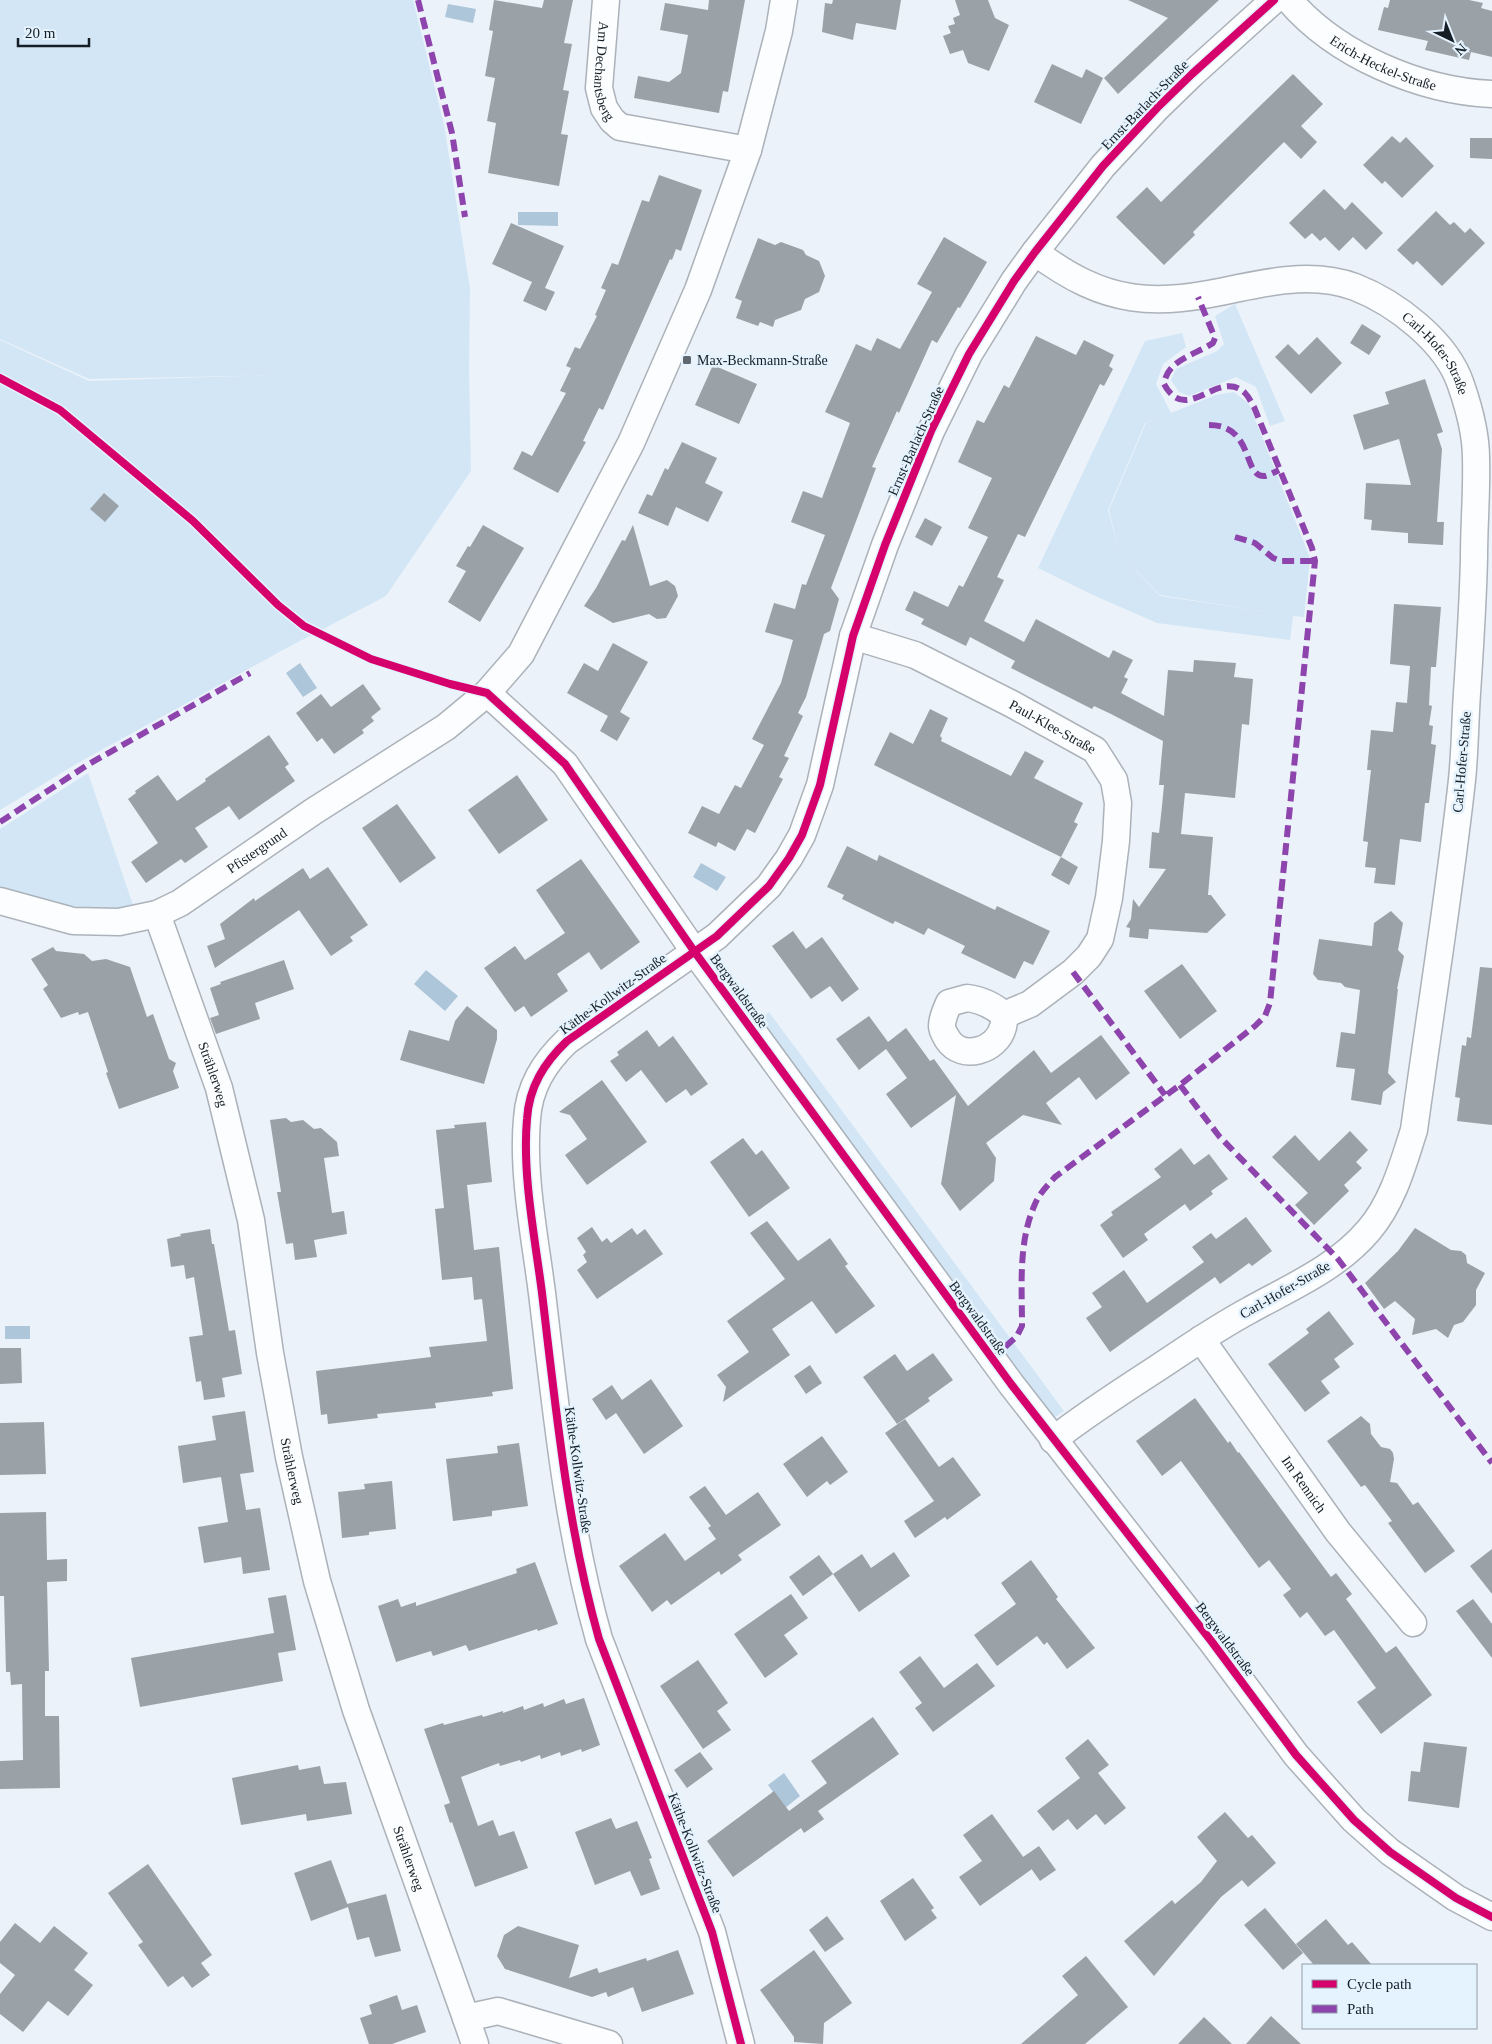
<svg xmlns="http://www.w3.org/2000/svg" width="1492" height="2044" font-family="'Times New Roman',serif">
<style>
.green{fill:#d3e6f6;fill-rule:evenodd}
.water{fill:#adc6da}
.building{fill:#9aa2a8}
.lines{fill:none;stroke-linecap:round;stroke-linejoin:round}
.street-casing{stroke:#abb2b9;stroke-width:29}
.street{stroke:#fcfdfe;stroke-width:26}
.quiet{stroke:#8e44ad;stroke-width:6;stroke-dasharray:12 6;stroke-linecap:butt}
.cycleway-casing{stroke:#e5f3ff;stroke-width:11}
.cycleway{stroke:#d6006c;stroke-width:8}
.poi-dot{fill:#60686f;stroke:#e5f3ff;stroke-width:2}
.labels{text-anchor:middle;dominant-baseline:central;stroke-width:5;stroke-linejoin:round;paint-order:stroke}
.street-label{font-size:14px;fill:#151e25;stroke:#e5f3ff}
.poi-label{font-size:14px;fill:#151e25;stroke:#e5f3ff;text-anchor:start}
</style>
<rect width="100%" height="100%" fill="#ebf2f9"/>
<path class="green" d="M0 0H413L444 125 470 288 469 370 471 471 386 596 281 651 78 763 0 810V340L89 381 274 375 89 379 0 339Z
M1235 304 1285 421 1270 426 1256 387 1236 377 1189 396 1179 392 1171 380 1176 369 1217 351 1224 344 1215 316Z
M1182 333 1186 347 1163 364 1156 384 1171 413 1216 395 1234 392 1249 404 1310 558 1304 617 1293 616 1290 640 1157 623 1093 595 1038 568 1145 341ZM1167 414 1146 423 1109 510 1120 554 1160 595 1262 611 1160 596 1120 554 1108 510 1145 423Z
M88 773 134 908C89 914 44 900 0 889V829Z
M769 1012 1064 1411 1051 1420 758 1020Z"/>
<path class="water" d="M448 4 476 9 473 23 445 17Z
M518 212H558V226L518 225Z
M300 663 317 688 303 697 286 673Z
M701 863 726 877 717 891 693 877Z
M426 970 458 996 445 1011 414 984Z
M5 1326H30V1339H5Z
M784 1773 800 1796 785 1808 768 1785Z"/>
<path class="building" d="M494 0 542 8 544 0H573L564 43 572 44 563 90 569 91 561 134 568 135 559 186 488 173 496 123 487 121 495 78 485 76 493 31 489 30Z
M709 0H745L728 92 723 91 719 113 634 98 638 76 669 82 681 73 688 35 660 30 665 3 708 10Z
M833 0H901L896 30 856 23 853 40 822 32 825 3 832 4Z
M955 0H988L995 18 1009 25 989 71 968 63 963 50 950 54 943 36 951 33 948 26 955 24 953 18 960 15Z
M1128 0H1219L1118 94 1104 78 1168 18Z
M1390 0H1469L1483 3 1481 8 1492 11V57L1471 52 1469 60 1425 50 1428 41 1378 30 1384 7 1388 8Z
M1052 64 1082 78 1086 69 1103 78 1081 124 1034 102Z
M1293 74 1323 104 1301 126 1317 142 1301 159 1284 142 1193 232 1195 235 1164 265 1116 217 1147 187 1161 202Z
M1392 136 1400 143 1406 137 1434 166 1402 198 1385 181 1382 184 1363 165Z
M1470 138H1492V159L1470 158Z
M659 175 702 190 681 251 676 249 672 260 670 259 603 410 599 408 583 441 586 442 558 493 513 469 522 451 532 456 566 393 560 391 571 368 566 366 575 347 580 349 597 316 595 315 606 290 601 288 612 263 618 265 642 200 649 202Z
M1324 189 1345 210 1352 202 1383 233 1366 250 1353 237 1339 251 1325 237 1320 241 1312 233 1305 239 1289 223Z
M1436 211 1450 225 1454 222 1465 233 1470 228 1485 243 1442 286 1417 261 1413 265 1397 250Z
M511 223 564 246 545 288 555 292 546 311 523 301 532 282 492 264Z
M944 237 987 262 960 308 958 307 937 343 932 340 899 413 897 411 872 467 876 468 831 588 839 599 830 631 824 634 806 697 798 713 803 716 784 756 789 758 779 777 783 779 755 833 747 829 735 851 718 842 716 847 688 833 702 806 719 814 735 785 741 788 764 745 752 739 781 683 793 640 765 632 774 603 795 609 802 584 806 585 825 535 791 522 803 491 822 498 850 423 825 412 856 344 871 351 877 338 900 349 932 292 917 284Z
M758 238 775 245 781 242 803 250 806 255 819 261 825 276 819 292 805 299 801 310 775 320 773 327 760 322 758 326 736 318 742 301 735 298Z
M1362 324 1381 336 1369 355 1350 343Z
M1036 336 1076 355 1084 340 1114 355 1109 366 1113 369 1104 386 1100 384 1025 537 1018 534 997 577 1004 580 984 621 1024 642 1036 619 1109 658 1113 650 1133 660 1124 677 1128 679 1121 693 1164 716 1168 670 1193 672 1194 660 1236 663 1234 677 1253 679 1249 725 1242 724 1235 798 1185 793 1181 834 1213 837 1208 895H1211L1226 915 1207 933 1149 929 1148 939 1129 937 1130 928 1126 927 1131 919 1133 899 1139 907 1166 869 1149 868 1152 832 1159 833 1162 806 1164 785H1159L1163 741 1111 714 1094 706 1092 709 1011 668 1015 661 970 637 966 646 921 624 924 619 905 610 914 591 948 607 959 585 963 587 988 537 968 528 992 478 958 462 977 420 984 423 1004 385 1009 388Z
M1317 337 1342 363 1311 394 1275 357 1288 344 1299 355Z
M713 365 757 384 739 424 695 405Z
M1425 379 1443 432 1437 434 1442 449 1437 522H1444L1443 545 1408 543V533L1371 530 1372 520 1364 519 1366 483 1411 485 1399 439 1364 450 1353 415 1389 404 1385 392Z
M682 442 717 458 705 483 723 492 708 522 676 507 668 526 638 513 647 494 652 496 665 468 668 470Z
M104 493 119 506 105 522 90 509Z
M925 518 942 527 932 546 915 537Z
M483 525 524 548 480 622 448 602 466 571 456 566 468 546 470 547Z
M633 525 650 586 667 580 675 586 678 596 666 618 657 619 649 614 613 623 584 606 596 588 622 540 625 541Z
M1394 604 1441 607 1436 667H1431L1429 705 1432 706 1429 725 1433 726 1431 744 1436 745 1429 803H1425L1421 842 1400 839 1395 885 1374 883 1376 868 1365 867 1368 842 1363 841 1371 770H1367L1371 730 1393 732 1396 702 1407 703 1410 666 1390 664Z
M613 643 648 662 620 712 630 718 617 741 600 731 608 716 567 693 584 663 598 671Z
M363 684 381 709 371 717 374 721 362 730 364 733 334 754 322 738 317 742 296 713 321 694 331 707Z
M930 709 948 718 940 736 942 738 941 741 1011 776 1025 751 1044 761 1034 778 1083 803 1074 822 1078 824 1061 857 874 765 890 732 913 744Z
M269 735 289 764 285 767 295 781 239 820 229 806 195 828 208 847 185 863 181 859 146 883 131 862 158 843 128 799 136 793 135 791 158 775 177 801 206 781 205 779Z
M517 775 548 820 499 854 468 810Z
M397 804 436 858 400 883 362 828Z
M847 846 877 861 879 855 995 910 997 906 1050 931 1033 965 1024 961 1015 979 961 953 965 946 928 928 924 935 895 921 893 924 842 899 844 895 827 887Z
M1061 857 1078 867 1069 885 1051 875Z
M581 859 640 942 601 970 589 952 557 974 568 991 531 1017 524 1006 515 1012 484 968 515 946 525 960 565 933 536 890Z
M328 867 368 925 350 937 353 941 331 956 299 910 215 968 207 946 225 939 220 924 254 898 255 901 303 868 310 879Z
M1391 911 1403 923 1398 950 1404 956 1397 989H1398L1388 1073 1396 1082 1383 1092 1381 1105 1351 1100 1355 1069 1336 1067 1341 1032 1355 1034 1360 990 1345 987 1341 983 1318 980 1313 974 1319 939 1372 946 1374 923Z
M793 931 806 949 822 937 859 989 842 1002 830 986 811 999 772 946Z
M53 947 56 951 84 954 92 961 106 959 130 967 147 1017 153 1014 169 1059 176 1063 173 1071 179 1088 119 1109 106 1073 108 1072 88 1012 79 1015 78 1012 61 1018 43 989 48 985 31 959Z
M284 960 294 989 255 1003 260 1019 216 1034 210 1018 219 1015 210 988 221 984 220 982Z
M1182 964 1217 1011 1180 1039 1144 991Z
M1480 967 1492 968V1125L1457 1121 1460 1098 1455 1097 1462 1045 1466 1046 1467 1037 1471 1038Z
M467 1006 497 1030V1039L484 1084 400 1060 409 1030 449 1041 455 1021Z
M869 1016 888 1042 906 1028 930 1061 934 1059 968 1106 1034 1050 1051 1073 1101 1035 1130 1073 1096 1100 1079 1077 1046 1103 1062 1125 1023 1115 986 1143 996 1158 994 1181 960 1211 941 1184 956 1095 911 1128 886 1094 907 1078 886 1049 859 1070 836 1039Z
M647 1030 659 1047 673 1036 708 1084 691 1096 686 1089 666 1103 641 1070 626 1082 610 1061 619 1055 617 1052Z
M602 1080 647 1142 587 1185 565 1155 587 1139 570 1115 559 1112Z
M286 1118 291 1122 303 1120 314 1129 321 1128 337 1142 339 1156 324 1158 332 1213 344 1211 347 1234 314 1240 317 1257 295 1260 293 1243 286 1244 277 1192H281L270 1120Z
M486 1122 492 1182 467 1185 474 1250 499 1247 513 1389 492 1392 493 1396 435 1403 436 1408 377 1414 378 1418 328 1424 327 1414 321 1415 316 1371 431 1357 429 1347 487 1341 482 1299 474 1300 472 1277 442 1280 435 1209 444 1208 436 1130 455 1128 454 1125Z
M1350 1131 1368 1150 1356 1162 1362 1168 1344 1185 1349 1191 1314 1225 1295 1205 1308 1193 1272 1157 1295 1135 1319 1161Z
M743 1138 756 1155 762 1150 790 1188 749 1217 710 1162Z
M1181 1148 1194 1165 1209 1154 1228 1179 1211 1191 1213 1194 1190 1211 1185 1204 1144 1234 1148 1240 1123 1258 1100 1225 1113 1215 1111 1212 1161 1177 1154 1169Z
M1246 1217 1272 1251 1252 1266 1249 1263 1220 1284 1215 1277 1110 1352 1086 1318 1102 1307 1092 1293 1124 1270 1147 1303 1204 1262 1192 1247 1211 1233 1216 1239Z
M767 1221 798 1261 830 1238 848 1264 845 1266 875 1306 836 1334 812 1301 772 1329 790 1355 723 1402 726 1387 717 1375 749 1352 727 1321 785 1279 750 1233Z
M592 1227 602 1242 607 1238 611 1243 632 1228 637 1235 645 1229 663 1254 597 1299 577 1270 587 1262 583 1255 586 1252 577 1238Z
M1415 1228 1451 1250 1461 1251 1466 1255 1467 1263 1485 1273 1476 1290V1305L1463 1322 1454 1325 1448 1338 1436 1329 1412 1335 1415 1319 1395 1301 1384 1309 1365 1283 1398 1251Z
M210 1229 212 1244H214L229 1331 235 1330 242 1374 222 1378 225 1397 204 1400 201 1381 196 1382 189 1337 203 1335 194 1277 186 1279 184 1265 171 1267 167 1239 181 1236 180 1234Z
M1329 1311 1354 1344 1334 1359 1340 1367 1321 1381 1330 1393 1305 1412 1268 1364 1309 1333 1306 1329Z
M0 1348H21L22 1383 0 1384Z
M933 1353 953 1380 928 1398 930 1401 897 1424 863 1377 895 1354 907 1371Z
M810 1365 822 1383 806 1394 794 1376Z
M651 1379 683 1426 644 1454 616 1413 606 1420 592 1399 612 1385 622 1400Z
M1195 1398 1228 1443 1230 1441 1238 1453 1239 1452 1331 1577 1336 1573 1352 1594 1346 1599 1386 1653 1396 1646 1432 1695 1381 1734 1357 1702 1376 1688 1334 1630 1325 1636 1307 1612 1300 1618 1283 1595 1291 1589 1269 1560 1259 1568 1181 1461 1162 1476 1136 1441Z
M245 1411 254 1472 240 1474 246 1510 260 1508 270 1570 243 1574 241 1557 204 1563 198 1527 228 1522 221 1477 183 1483 178 1446 216 1440 212 1416Z
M1361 1416 1370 1424 1371 1434 1381 1447 1390 1449 1393 1453 1394 1459 1390 1482 1397 1483 1413 1505 1418 1502 1455 1551 1425 1573 1388 1523 1392 1521 1365 1485 1361 1487 1327 1441Z
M905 1419 939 1467 953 1457 981 1495 947 1520 945 1517 915 1538 904 1521 934 1501 885 1433Z
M44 1422 46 1474 0 1475V1423Z
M822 1436 848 1472 830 1485 827 1481 807 1497 783 1464Z
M519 1443 528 1506 492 1511V1516L453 1521 446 1459 498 1453 497 1446Z
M392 1481 396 1529 369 1532V1535L342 1538 338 1492 365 1489 364 1484Z
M705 1486 726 1515 758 1492 781 1525 738 1555 742 1560 721 1575 719 1571 671 1605 667 1600 652 1612 619 1566 665 1533 685 1561 716 1539 708 1528 711 1526 689 1497Z
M46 1512 47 1560 67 1559V1581L47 1582 49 1671H45V1716H59L60 1788 0 1789V1761L23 1760 22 1684 11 1685 10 1672H6L4 1596H0V1513Z
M1492 1549V1594L1470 1566Z
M894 1552 910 1576 859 1612 833 1574 803 1596 789 1577 819 1555 833 1574 862 1554 871 1568Z
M1031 1560 1058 1597 1056 1599 1095 1648 1067 1669 1047 1642 1044 1645 1037 1636 997 1666 974 1635 1016 1604 1001 1583Z
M535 1562 558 1624 538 1631 537 1629 469 1651 466 1645 433 1656 431 1651 396 1662 378 1606 398 1599 401 1607 416 1602V1606L517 1573 516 1569Z
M791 1594 808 1618 784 1635 798 1654 765 1678 734 1634Z
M286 1595 296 1650 278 1653 283 1681 140 1707 131 1658 274 1633 268 1598Z
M1473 1599 1492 1624V1658L1456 1611Z
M920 1656 944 1688 977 1663 995 1686 933 1732 915 1708 922 1703 899 1672Z
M698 1660 728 1703 717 1711 731 1730 703 1749 660 1686Z
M584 1698 600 1745 582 1752 581 1749 561 1756 560 1752 541 1759 540 1755 521 1762 520 1760 500 1766 499 1763 461 1777 478 1826 493 1820 499 1836 514 1831 528 1868 475 1887 452 1822 450 1823 444 1805 450 1803 424 1729 443 1723 444 1725 482 1715 483 1717 503 1711V1713L523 1706 524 1710 543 1703 544 1707 564 1699 566 1704Z
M873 1717 899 1754 818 1811 824 1819 804 1833 801 1828 733 1877 707 1841 774 1791 789 1811 827 1783 811 1761Z
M1088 1739 1109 1765 1098 1773 1126 1808 1105 1825 1096 1814 1077 1830 1068 1819 1053 1831 1037 1811 1080 1778 1065 1758Z
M1424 1742 1467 1747 1459 1808 1408 1801 1411 1771 1420 1772Z
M700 1752 713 1769 687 1788 674 1770Z
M298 1765 299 1770 320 1766 324 1784 346 1782 352 1814 307 1821 306 1814 241 1825 232 1778Z
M1225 1812 1248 1838 1252 1835 1276 1863 1248 1887 1242 1880 1221 1897 1154 1976 1124 1941 1172 1900 1175 1904 1201 1882 1217 1861 1197 1837Z
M992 1814 1032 1869 980 1906 959 1877 982 1861 963 1835Z
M611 1818 616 1829 637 1821 652 1858 649 1859 660 1889 641 1896 630 1871 595 1885 575 1832Z
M1039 1846 1056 1870 1040 1881 1023 1857Z
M331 1860 348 1906 347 1904 386 1894 401 1951 375 1957 369 1937 357 1940 348 1907 311 1921 294 1873Z
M148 1864 212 1955 201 1963 210 1975 192 1988 183 1976 168 1987 138 1945 143 1942 108 1893Z
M913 1878 934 1908 931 1910 937 1918 905 1941 880 1901Z
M1265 1908 1303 1953 1283 1970 1244 1925Z
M827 1916 844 1939 825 1952 809 1930Z
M1326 1919 1348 1945 1352 1942 1372 1965H1314L1296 1944Z
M15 1923 40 1943 54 1926 88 1953 74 1970 93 1985 68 2016 48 2001 23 2032 0 2014V1994L15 1975 0 1963V1942Z
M518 1926 579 1945 569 1978 597 1968 599 1973 646 1958 647 1961 678 1950 694 1994 642 2012 633 1987 608 1997 606 1992 592 1997 505 1969 497 1956 504 1935Z
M814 1950 852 2003 824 2023 823 2044 794 2042V2037L760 1990Z
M1086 1956 1128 2007 1085 2044H1021L1078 1995 1062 1976Z
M397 1995 402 2010 417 2005 426 2032 392 2044H369L360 2018 372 2014 369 2005Z
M1271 2016 1301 2044H1246Z
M1204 2017 1232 2044H1178Z"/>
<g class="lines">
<g class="street-casing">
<g id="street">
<path id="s1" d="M606 0 599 88 604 108 612 120 620 127 748 150"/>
<path id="s2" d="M1289 0C1336 55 1420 91 1492 94"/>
<path id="s3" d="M1035 252C1107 306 1154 307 1239 288 1278 280 1317 273 1355 287 1396 303 1447 342 1461 385 1469 408 1476 434 1476 458 1477 491 1474 524 1474 557 1473 603 1470 648 1467 693 1465 722 1465 751 1462 780 1449 897 1430 1013 1414 1130 1403 1164 1393 1202 1369 1230 1337 1268 1291 1287 1250 1310 1216 1328 1185 1350 1153 1371 1119 1393 1085 1415 1053 1440"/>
<path id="s4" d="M853 636 915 655 1012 704 1095 750 1114 780 1118 803 1116 841 1109 898 1100 939 1089 956 1073 972 1030 1004 1004 1015"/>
<path d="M487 693 565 764 694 951 1011 1384 1212 1642 1296 1755 1354 1820 1390 1852 1456 1898 1492 1917"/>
<path id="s5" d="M0 901 73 921 119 922 157 914 180 903 314 811 446 727 487 693 521 654 631 443 698 290 748 150 779 31 784 0"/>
<path id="s6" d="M157 914 219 1088 251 1220 270 1353 289 1457 317 1581 356 1710 466 2018 498 2011 609 2044"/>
<path d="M967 998C982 1000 993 1005 1004 1015 1004 1019 1004 1024 1003 1027 997 1051 962 1061 948 1040 945 1035 942 1031 942 1026 942 1018 946 1010 949 1003Z"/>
<path id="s7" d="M1201 1339 1338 1532 1413 1623"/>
<path d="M466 2018 475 2044"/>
<path d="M741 2044 712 1932 599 1639C567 1526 556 1409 542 1293 535 1238 522 1174 527 1119 529 1087 544 1063 567 1041L717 936 769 886 789 858 802 835 820 785 853 636 885 545 931 431 969 354 1014 281 1035 252 1103 166 1157 108 1192 74 1274 0"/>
</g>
</g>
<use href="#street" class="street"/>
<path class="quiet" d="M418 0 452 133 465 217
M1209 425C1255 425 1242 478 1265 476 1269 475 1275 472 1279 470
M1235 537 1255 543 1273 558 1281 561H1315
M0 822 89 764 250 673
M1073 972 1165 1095
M1180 1085 1219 1136 1338 1259 1492 1463
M992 1359 1017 1336 1022 1326C1022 1286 1018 1242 1035 1204 1039 1194 1048 1185 1055 1177L1180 1085 1255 1026 1265 1016 1270 1003 1315 561 1312 548 1254 407C1251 402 1249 397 1245 393 1218 367 1187 427 1164 384 1167 360 1195 355 1213 343L1215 338 1198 297"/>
<g class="cycleway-casing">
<path id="cycleway" d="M0 378 60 410 193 521 278 605 304 626 371 659 450 684 487 693 565 764 694 951 1011 1384 1212 1642 1296 1755 1354 1820 1390 1852 1456 1898 1492 1917
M741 2044 712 1932 599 1639C567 1526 556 1409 542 1293 535 1238 522 1174 527 1119 529 1087 544 1063 567 1041L717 936 769 886 789 858 802 835 820 785 853 636 885 545 931 431 969 354 1014 281 1035 252 1103 166 1157 108 1192 74 1274 0"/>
</g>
<use href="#cycleway" class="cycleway"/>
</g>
<rect class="poi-dot" x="682" y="355" width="10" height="10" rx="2.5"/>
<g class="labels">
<g class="street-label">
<text stroke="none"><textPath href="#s2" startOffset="115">Erich-Heckel-Straße</textPath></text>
<text stroke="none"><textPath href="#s1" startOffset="72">Am Dechantsberg</textPath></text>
<text transform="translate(1145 105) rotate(-46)">Ernst-Barlach-Straße</text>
<text stroke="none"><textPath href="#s3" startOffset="441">Carl-Hofer-Straße</textPath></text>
<text transform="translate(916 441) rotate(-66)">Ernst-Barlach-Straße</text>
<text stroke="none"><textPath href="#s4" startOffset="220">Paul-Klee-Straße</textPath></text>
<text transform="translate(1462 762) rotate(-85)">Carl-Hofer-Straße</text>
<text stroke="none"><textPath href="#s5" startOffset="279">Pfistergrund</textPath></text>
<text transform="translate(739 991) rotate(54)">Bergwaldstraße</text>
<text transform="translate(613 994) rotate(-36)">Käthe-Kollwitz-Straße</text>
<text stroke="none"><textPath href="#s6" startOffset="170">Strählerweg</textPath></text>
<text transform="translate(1285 1290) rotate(-30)">Carl-Hofer-Straße</text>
<text transform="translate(978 1318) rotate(54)">Bergwaldstraße</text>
<text transform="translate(578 1470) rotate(82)">Käthe-Kollwitz-Straße</text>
<text stroke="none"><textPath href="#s6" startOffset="575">Strählerweg</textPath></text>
<text stroke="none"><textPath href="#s7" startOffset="178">Im Rennich</textPath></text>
<text transform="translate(1225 1639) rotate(53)">Bergwaldstraße</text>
<text transform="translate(695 1853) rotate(69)">Käthe-Kollwitz-Straße</text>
<text stroke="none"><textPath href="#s6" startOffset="980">Strählerweg</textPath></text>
</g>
<g class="poi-label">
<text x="697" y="360">Max-Beckmann-Straße</text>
</g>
</g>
<rect x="1302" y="1964" width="175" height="65" fill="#e5f3ff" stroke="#929ea8"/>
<rect x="1312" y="1980" width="25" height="8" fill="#d6006c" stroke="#929ea8"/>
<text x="1347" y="1989" font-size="15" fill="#151e25">Cycle path</text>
<rect x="1312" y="2005" width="25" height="8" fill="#8e44ad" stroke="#929ea8"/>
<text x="1347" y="2014" font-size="15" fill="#151e25">Path</text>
<g transform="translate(1452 40) rotate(137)" stroke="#e5f3ff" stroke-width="4" paint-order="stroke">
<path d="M0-4L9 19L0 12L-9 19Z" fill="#151e25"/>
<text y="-8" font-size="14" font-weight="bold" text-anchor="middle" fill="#151e25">N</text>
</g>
<path d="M18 38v8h71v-8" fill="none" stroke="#151e25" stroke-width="2.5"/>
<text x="25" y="38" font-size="15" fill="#151e25" stroke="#e5f3ff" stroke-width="4" paint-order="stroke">20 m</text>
</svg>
